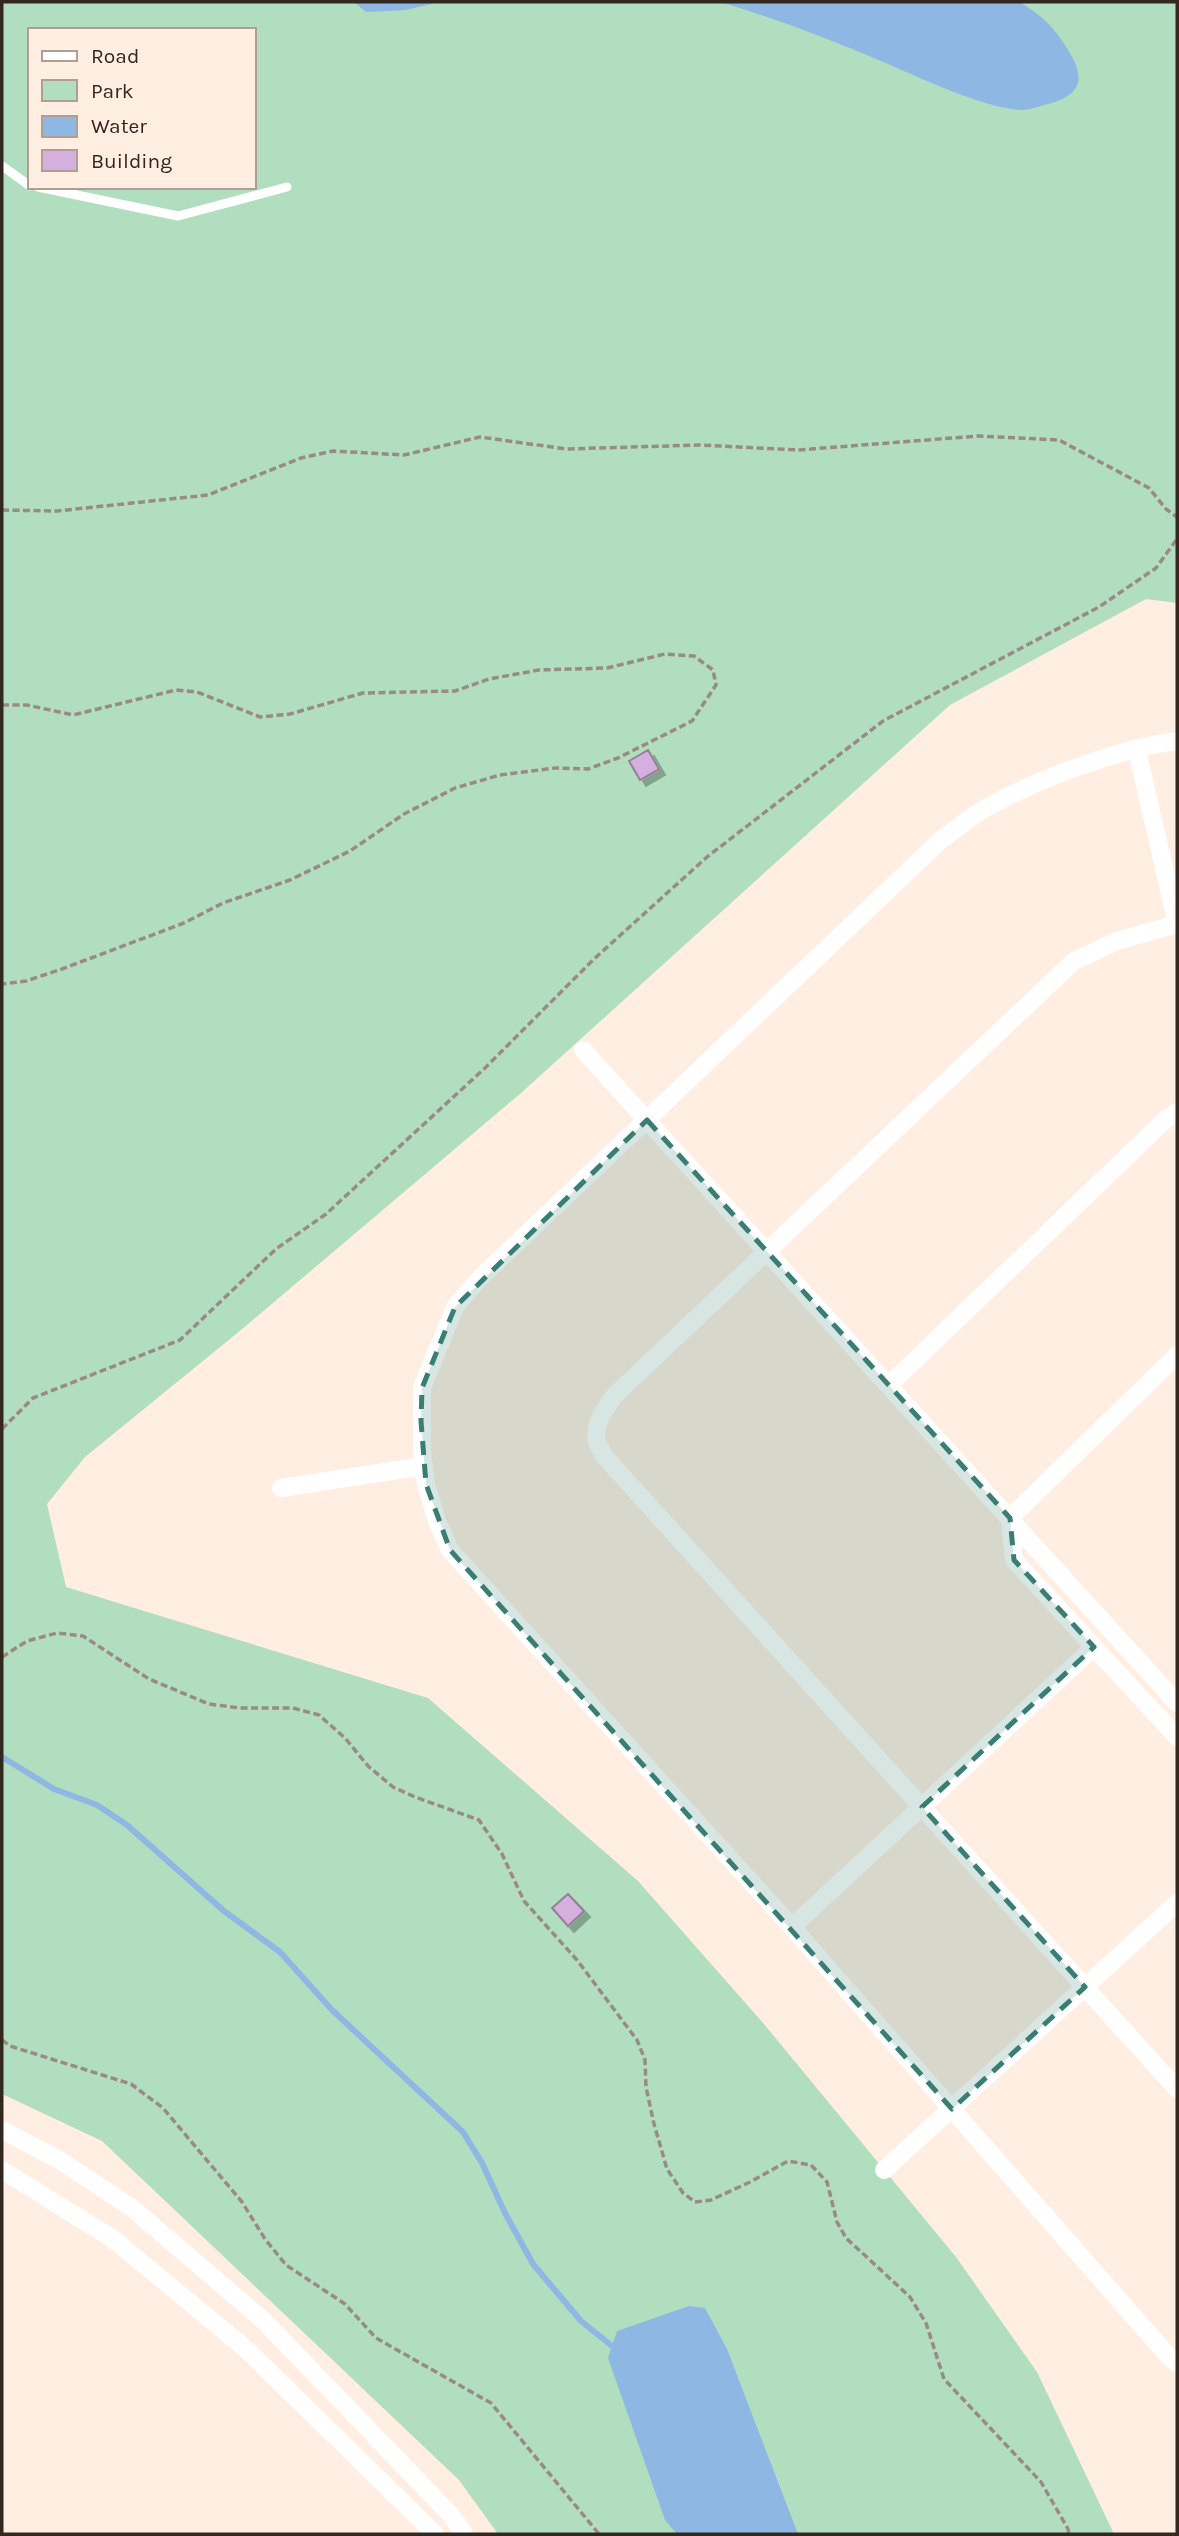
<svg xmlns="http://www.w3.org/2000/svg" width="1179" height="2536" font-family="Karla,sans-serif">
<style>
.green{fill:#b2dec0;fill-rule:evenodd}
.water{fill:#8eb7e3}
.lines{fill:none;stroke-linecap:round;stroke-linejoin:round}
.stream{stroke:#8eb7e3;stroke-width:6}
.building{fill:#d5b0de;stroke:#938097;stroke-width:2;filter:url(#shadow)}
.path{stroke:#998b81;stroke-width:3.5;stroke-dasharray:7 3.5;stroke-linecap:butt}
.lane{stroke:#fff;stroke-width:9}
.street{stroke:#fff;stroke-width:18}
.marked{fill:#397e73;fill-opacity:0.2;stroke:#397e73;stroke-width:5;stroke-dasharray:14 9;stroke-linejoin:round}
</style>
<defs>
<filter id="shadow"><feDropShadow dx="6" dy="6" stdDeviation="0" flood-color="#0004"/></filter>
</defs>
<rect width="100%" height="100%" fill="#ffeee1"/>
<path class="green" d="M2 2H1177V603L1146 599 950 705 521 1093 241 1330 85 1457 47 1504 66 1587 428 1698 638 1881 764 2024 956 2257 1037 2372 1114 2534H498L459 2480 102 2141 2 2094ZM30 30H254V187H30Z"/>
<path class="water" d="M354 2H439L406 10 366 12Z
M720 2H1019C1041 14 1055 28 1068 50 1086 78 1082 95 1048 104 1040 106 1030 110 1022 110 982 108 919 77 881 61 828 39 775 18 720 2Z
M689 2306 705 2308 727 2349 798 2534H677L665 2520 608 2358 617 2331Z"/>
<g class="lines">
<path class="stream" d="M2 1757 54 1789 97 1805 127 1825 224 1911 280 1952 332 2010 463 2132 482 2163 505 2213 533 2264 581 2321 612 2346"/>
</g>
<path class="building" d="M648 750 659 769 640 780 629 761Z
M568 1894 584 1911 568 1926 552 1908Z"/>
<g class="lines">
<path class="path" d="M2 510 57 511 208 495 301 458 333 451 404 455 480 437 566 449 700 445 798 450 978 436 1059 440 1149 488 1166 509 1177 517
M2 705H27L73 715 176 690 197 692 260 717 290 714 363 693 455 691 489 679 539 670 607 668 665 654 694 656 713 670 716 685 692 721 618 758 588 769 555 768 500 775 455 788 404 814 350 851 290 880 223 903 184 923 62 969 26 981 2 984
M2 1429 33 1398 180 1340 276 1249 326 1214 485 1068 594 959 707 857 883 721 1099 607 1156 568 1177 539
M2 1657 27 1641 57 1633 83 1636 149 1679 209 1704 240 1708H293L319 1715 345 1738 368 1766 393 1787 415 1797 479 1820 502 1854 524 1901 577 1960 637 2040 645 2060 646 2087 654 2124 667 2169 683 2193 695 2202 711 2200 750 2182 788 2161 811 2165 827 2182 837 2222 846 2238 910 2297 926 2323 944 2379 1041 2482 1068 2529 1069 2534
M2 2040 10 2046 131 2084 163 2108 242 2202 265 2239 286 2265 345 2304 376 2338 491 2403 599 2534"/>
<path class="lane" d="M2 166 30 186
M38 187 178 216 287 187"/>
<path class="street" d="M1177 741C1124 747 1035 780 988 807 972 815 958 828 943 838L479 1279 455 1307 422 1388V1452L426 1484 437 1521 450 1550 792 1927 1170 2358 1177 2363
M1137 750 1177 925
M1177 924 1117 941 1074 961 615 1395C605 1408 593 1425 597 1442 598 1447 603 1453 605 1457L1177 2089
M583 1050 1177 1703
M889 1385 1165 1120 1177 1112
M281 1488 424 1466
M1010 1518 1177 1355
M1010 1521 1014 1560 1177 1737
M792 1927 1094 1647
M2 2130 61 2161 132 2208 263 2320 451 2515 464 2534
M2 2170 113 2239 246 2349 435 2534
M884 2170 1177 1903"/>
</g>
<path class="marked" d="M647 1120 1010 1518 1014 1560 1094 1647 922 1807 1085 1987 952 2109 450 1550 426 1484 421 1421 422 1388 455 1307Z"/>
<rect width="1179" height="2536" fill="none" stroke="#322820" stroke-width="7"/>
<rect x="28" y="28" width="228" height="161" fill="#ffeee1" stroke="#ad9f94" stroke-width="2"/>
<rect x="42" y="51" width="35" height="10" fill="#ffffff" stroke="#ad9f94" stroke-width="2"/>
<text x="91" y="63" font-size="21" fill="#322820">Road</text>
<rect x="42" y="80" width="35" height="21" fill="#b2dec0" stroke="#ad9f94" stroke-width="2"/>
<text x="91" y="98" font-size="21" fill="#322820">Park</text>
<rect x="42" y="116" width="35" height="21" fill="#8eb7e3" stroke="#ad9f94" stroke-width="2"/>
<text x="91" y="133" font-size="21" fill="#322820">Water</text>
<rect x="42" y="150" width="35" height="21" fill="#d5b0de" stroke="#ad9f94" stroke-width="2"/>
<text x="91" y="168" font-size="21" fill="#322820">Building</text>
</svg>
